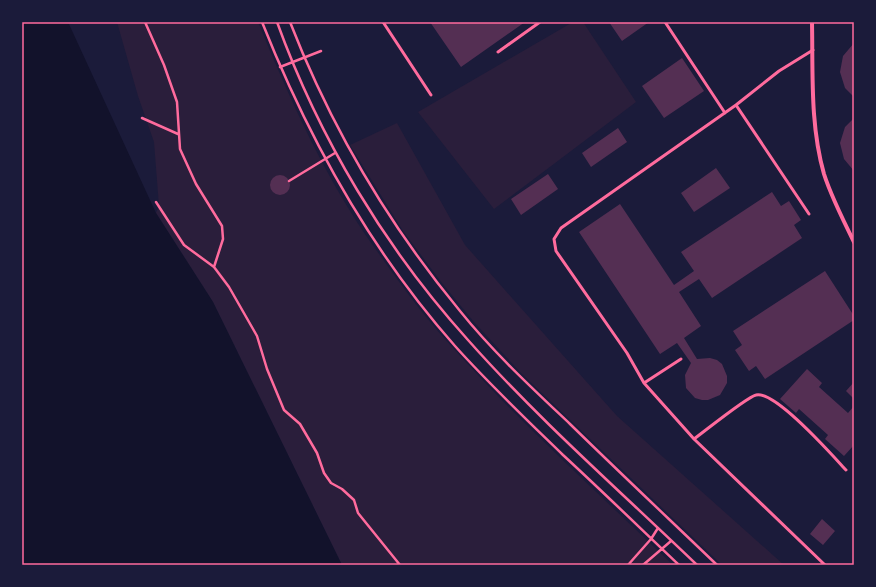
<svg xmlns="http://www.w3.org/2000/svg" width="876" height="587" font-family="'Roboto Condensed',sans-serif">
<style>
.green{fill:#2a1e3b}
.water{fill:#12122b}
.building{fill:#542f53}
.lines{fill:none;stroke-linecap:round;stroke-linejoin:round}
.path{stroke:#ff6b9d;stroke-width:2.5}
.service{stroke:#ff6b9d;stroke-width:3}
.minor{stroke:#ff6b9d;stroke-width:4}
.neatline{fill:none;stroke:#ff6b9d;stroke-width:1.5}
</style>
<rect width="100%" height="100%" fill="#1b1b3a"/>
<path class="green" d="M117 22H258C290 100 325 178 374 247 399 282 424 317 453 348 522 425 599 494 673 565H342L213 302 156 213 159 206 154 142 138 96Z
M573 22H583L636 102 494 209 418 112Z
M397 123 465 245 617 416 784 565H722L521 373 474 322 442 283 403 231 350 145Z"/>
<path class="water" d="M22 22H68L156 213 213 302 342 565H22Z"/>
<path class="building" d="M430 22H525L461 67Z
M609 22H649L622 41Z
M854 43V97L845 88 840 72 843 56Z
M682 58 704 91 664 118 642 86Z
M854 118V171L844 159 840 143 845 127Z
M618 128 627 142 591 167 582 153Z
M716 168 730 188 694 212 681 193Z
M548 174 558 189 521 215 511 199Z
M270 185a10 10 0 1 1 20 0a10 10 0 1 1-20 0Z
M772 192 781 206 789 201 801 220 794 225 802 238 712 298 699 279 679 292 701 326 684 338 697 359 710 358 717 360 722 364 727 376V383L720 395 708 400H702L695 398 686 388 685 375 691 363 677 343 660 354 579 232 620 204 674 285 694 271 681 252Z
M825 271 854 316V320L765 379 756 366 749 371 735 350 742 345 733 331Z
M807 369 822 383 819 387 848 413 854 406V445L844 456 825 439 828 435 799 409 796 413 780 399Z
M854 382V399L846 391Z
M822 519 835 531 823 545 810 534Z"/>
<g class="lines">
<path class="path" d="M145 22 164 65 177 102 180 149 196 184 222 226 223 239 214 267 229 287 257 336 267 369 284 410 300 424 317 453 324 473 331 483 342 489 354 500 358 513 400 565
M262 22C309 140 371 251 455 346 489 384 526 419 563 455 602 491 640 528 679 565
M277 22C319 138 385 248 468 340 539 420 620 491 697 565
M290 22C331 127 388 224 460 311 493 352 532 388 570 424 618 471 668 518 717 565
M280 67 321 51
M142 118 178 134
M289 181 335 153
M156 202 184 245 214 267
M628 565 651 539 658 528
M643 565 671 541"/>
<path class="service" d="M383 22 431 95
M665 22 725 113
M813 50 779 71 736 105 561 228 554 239 556 251 627 353 644 383 694 439 825 565
M498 52 540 22
M736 105 809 214
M644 383 681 359
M694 439C705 431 747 397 756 395 775 390 832 455 846 470"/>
<path class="minor" d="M812 22C813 73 810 125 824 174 830 193 845 224 854 242"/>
</g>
<rect width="876" height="587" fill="none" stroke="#1b1b3a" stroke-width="46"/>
<rect x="23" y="23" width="830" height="541" class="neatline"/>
</svg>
